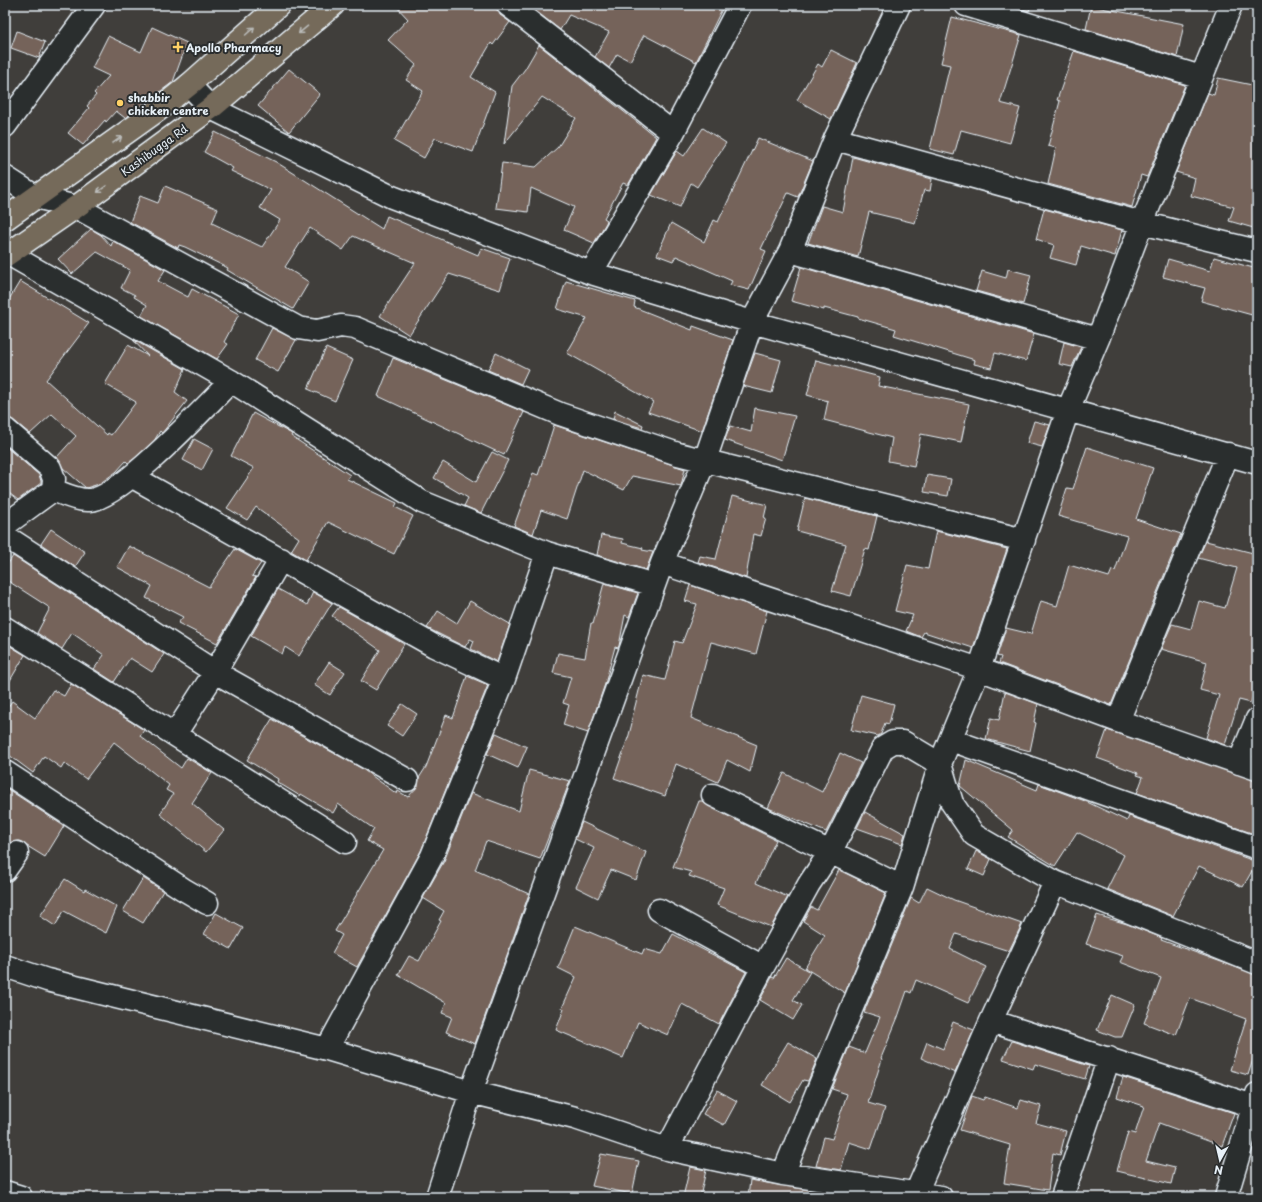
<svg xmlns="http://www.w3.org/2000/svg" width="1262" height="1202" font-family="'Playpen Sans',sans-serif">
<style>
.building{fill:#74645a;stroke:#e8f1f8}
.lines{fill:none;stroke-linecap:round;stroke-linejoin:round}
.minor-casing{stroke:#e8f1f8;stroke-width:25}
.major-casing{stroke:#e8f1f8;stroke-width:25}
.minor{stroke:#2a2d2e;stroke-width:22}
.major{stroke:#746a5a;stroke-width:22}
.oneway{stroke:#babbb9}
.poi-dot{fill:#ffd166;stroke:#2a2d2e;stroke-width:1.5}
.labels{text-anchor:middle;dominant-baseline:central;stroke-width:4;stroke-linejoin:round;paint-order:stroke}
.poi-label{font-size:11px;font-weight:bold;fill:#e8f1f8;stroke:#2a2d2e;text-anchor:start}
.street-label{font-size:11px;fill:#e8f1f8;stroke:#2a2d2e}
</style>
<rect width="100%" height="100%" fill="#403e3b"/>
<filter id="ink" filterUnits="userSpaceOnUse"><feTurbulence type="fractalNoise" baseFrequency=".025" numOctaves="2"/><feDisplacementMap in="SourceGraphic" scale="8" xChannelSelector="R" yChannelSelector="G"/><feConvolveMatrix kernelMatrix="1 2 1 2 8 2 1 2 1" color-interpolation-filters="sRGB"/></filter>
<g filter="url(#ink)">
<path class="building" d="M395 5H496L500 15 510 22 493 45 491 43 471 77 495 92 473 152 435 138 424 158 394 141 423 91 406 80 416 65 388 40 408 19Z
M528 5H724L696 62 644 35 630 61 617 54 609 68 595 57 609 32 569 15 560 30Z
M1014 5H1031L1029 11 1013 6Z
M1091 6 1184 24 1177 57 1086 29Z
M952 17 1021 35 1000 103 1020 108 1010 143 961 130 954 155 930 149 950 65 941 63Z
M152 27 187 43 173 82 125 118 116 111 106 122 105 120 83 145 68 133 89 108 87 106 96 95 94 93 109 76 92 68 108 36 141 52Z
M17 31 45 42 39 58 11 48Z
M539 45 656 137 628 185 623 183 604 218 607 220 606 223 594 243 564 230 574 207 531 188 528 212 496 208 502 163 536 167 558 147 576 118 542 97 504 144 512 86 525 69Z
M831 50 857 63 831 119 797 100 818 64 822 67Z
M1074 51 1185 85 1147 177 1141 175 1132 207 1048 184 1056 148 1048 146 1060 101 1057 100Z
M289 69 320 94 289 132 258 106Z
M1218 78 1257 86V229L1229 221 1234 207 1191 196 1195 178 1176 172 1208 93 1214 95Z
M703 128 726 143 697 187 691 183 680 207 651 195 677 151 684 156Z
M215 132 276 162 382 229 387 216 478 255 481 248 510 258 500 290 449 274 409 335 380 316 415 263 353 236 343 250 310 228 285 267 309 282 293 309 227 270 228 268 185 247 179 245 178 248 130 222 140 196 158 203 165 186 218 209 212 223 262 247 280 220 260 208 271 190 231 171 233 168 204 152Z
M758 138 813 161 798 197 788 193 761 249 766 251 749 290 730 285 732 281 676 256 673 261 657 255 671 223 704 242 714 220 718 222Z
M853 157 932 179 930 191 924 190 915 223 869 212 858 257 808 243 822 206 843 212Z
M1044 209 1122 230 1115 256 1081 246 1076 265 1050 258 1054 245 1036 239Z
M91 229 101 235 111 246 113 241 165 270 158 281 188 297 192 289 239 314 224 342 228 344 217 359 141 316 147 305 134 297 135 295 121 288 130 270 97 252 72 274 58 259Z
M1214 257 1257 269V295L1252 315 1201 301 1205 288 1163 277 1168 259 1210 271Z
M801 267 1034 334 1026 361 995 353 991 368 974 364 975 360 894 335 896 329 858 318V317L824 308V310L791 301Z
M1008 269 1031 275 1023 304 976 291 982 271 1006 278Z
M20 281 89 323 46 380 107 435 108 433 111 435 136 402 105 384 128 345 148 356 132 339 185 369 175 392 187 401 166 428 162 433 160 431 154 441 134 459 128 463 126 461 116 472 99 484 86 488 63 468 57 457 76 436 52 414 30 434 13 420 5 417V306Z
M566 281 635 301 634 307 692 330 693 326 733 340 702 431 648 412 653 402 567 353 587 318 557 309Z
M272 328 296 340 278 372 255 360Z
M1064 342 1081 347 1072 367 1059 364Z
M326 348 353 360 335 401 308 389Z
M496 353 528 369 521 384 488 370Z
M755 353 781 360 772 393 743 386Z
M393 358 524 412 504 455 378 396Z
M816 360 880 377 878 386 969 404 961 442 921 434 914 466 888 461 892 438 824 420 828 401 807 395Z
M755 408 795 416 782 460 725 440 730 426 751 432Z
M615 411 643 425 642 428 613 419Z
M253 413 292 434 291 436 350 475 347 479 397 503 395 507 413 516 394 554 328 522 306 560 291 551 299 538 256 507 247 520 227 508 254 468 231 456Z
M1034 421 1050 425 1042 447 1027 443Z
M554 425 685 469 681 486 632 476 624 490 583 470 567 519 541 510 533 534 514 526 533 473 538 475Z
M194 439 213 449 202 470 183 460Z
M5 446 39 475 41 481V483L18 500 5 490Z
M1087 447 1153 468 1136 519 1181 534 1111 705 999 663 1001 657 997 656 1006 628 1031 634 1041 601 1057 606 1069 565 1109 577 1112 570 1115 571 1127 536 1058 516 1067 488 1073 489Z
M492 452 508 460 481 513 464 506 468 498 434 478 443 462 476 482Z
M927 475 951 479 948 496 924 492Z
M732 496 767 505 764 518H766L761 536 753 534 746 578 698 562 700 556 716 559Z
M805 498 877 516 869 550 865 549 851 596 832 591 846 544 797 531Z
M51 529 85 552 75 567 41 544Z
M936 531 1007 549 973 648 924 632 921 637 906 631 913 615 895 611 907 565 928 569Z
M601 535 623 539 622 543 643 548 642 550 653 552 646 570 597 555Z
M1206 541 1257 554V679L1251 703 1239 700 1225 745 1206 738 1219 695 1200 690 1207 662 1161 649 1172 624 1191 629 1199 601 1225 608 1237 568 1198 558Z
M129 546 209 587 235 549 261 563 252 576 256 577 217 643 178 623 183 617 146 598 152 586 117 567Z
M13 556 164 654 152 672 130 658 114 682 94 669 104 655 72 633 62 649 37 633 50 608 5 579V568Z
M604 583 638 593 629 617 625 615 619 646 618 648 615 647 605 684 588 733 563 725 569 705 563 703 571 677 553 673 558 653 585 658 591 623 593 624Z
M690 585 767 611 756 654 711 642 691 718 757 745 750 772 727 760 718 782 676 764 665 796 614 778 629 735 632 723 631 722 643 675 665 680 675 641 682 643 697 604 685 601Z
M278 589 307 605 313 592 332 603 299 656 285 647 282 654 251 636Z
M470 601 510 624 497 662 471 649 474 641 470 639 465 647 427 628 438 611 457 623Z
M339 607 404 644 376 690 361 681 380 650 332 616Z
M5 643 25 655 5 689Z
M329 662 345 672 330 695 314 685Z
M467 676 488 685 421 851 357 967 332 953 342 935 335 931 383 850 367 841 374 829 338 804 333 813 301 794 300 796 277 782 278 779 247 760 272 719 361 768 397 794 398 791 408 797 418 786 419 778 426 767 446 715 453 718Z
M71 684 144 730 140 736 181 768 187 758 212 773 192 803 224 830 206 852 160 814 173 794 166 790 169 785 114 742 86 779 64 763 61 768 44 756 33 773 5 752V711L12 701 35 718 53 690 64 696Z
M1005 692 1038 704 1034 722 1036 723 1030 751 986 739 991 718 999 720Z
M861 695 894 704 889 724 885 723 881 734 878 736 851 730Z
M402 704 417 714 402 736 387 726Z
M1107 730 1257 781V835L1137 793 1143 777 1137 775 1138 773 1097 758Z
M496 733 527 747 518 768 487 754Z
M840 753 861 763 826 832 768 808 784 773 822 792Z
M966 760 1037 790 1039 784 1085 801 1127 821 1129 816 1257 862 1243 887 1199 866 1173 916 1107 889 1124 855 1077 832 1055 866 1008 837 1013 830 960 786Z
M529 770 570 781 540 859 486 841 475 870 529 894 475 1044 446 1032 452 1017 442 1013 446 1003 398 975 409 956 419 961 441 921 439 920 444 911 423 898 444 861 471 793 519 811Z
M6 788 64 826 45 857 19 841 11 842 5 848Z
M699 801H702L708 806 776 840 756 883 788 897 771 927 717 905 724 888 689 876 691 872 673 867Z
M865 812 905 834 902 844 857 828Z
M582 822 646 852 636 880 611 870 598 898 576 887 594 848 575 839Z
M976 851 991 859 984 876 968 869Z
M839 870 886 893 845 993 805 968 825 935 803 921 811 907 817 910Z
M143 878 163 891 143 923 123 911Z
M65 879 84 891 85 889 117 907 106 933 64 911 55 926 40 916Z
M927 887 954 900 1022 924 1009 951 956 934 950 949 986 967 968 1003 916 980 911 993 907 991 898 1017 881 1058 882 1059 868 1103 885 1108 871 1149 849 1142 841 1170 816 1166 824 1137 832 1139 847 1094 832 1089 849 1047 865 1053 880 1017 864 1012 911 898 919 903Z
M216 913 243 928 231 949 204 934Z
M1097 915 1127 924 1162 938 1161 940 1257 975V1047L1248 1075 1230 1070 1246 1019 1190 998 1176 1035 1144 1023 1161 978 1120 962 1123 956 1086 944Z
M575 926 642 954 644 949 662 954 673 934 746 972 719 1024 682 1004 668 1035 638 1022 623 1058 556 1030 564 1009 562 1008 576 977 558 968Z
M786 958 810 972 793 1000 802 1005 793 1020 760 1000 772 977 774 978Z
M1112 995 1135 1005 1122 1037H1115L1097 1030Z
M953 1022 974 1030 955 1073 921 1058 927 1042 943 1049Z
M1012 1041 1089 1066 1085 1079 1035 1064 1033 1069 1003 1059Z
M788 1042 817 1059 808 1081 803 1080 790 1102 762 1085Z
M1123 1077 1234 1113 1222 1146 1159 1123 1146 1161 1175 1168 1171 1184 1117 1171 1128 1132 1135 1134 1144 1106 1117 1097Z
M717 1090 737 1101 724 1125 703 1114Z
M972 1096 983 1100 985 1097 1018 1108 1021 1100 1041 1106 1036 1123 1066 1131 1060 1155 1053 1153 1048 1190 1004 1183 1010 1145 960 1130Z
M601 1154 639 1161 632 1194 592 1186Z
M690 1167 706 1170 700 1197H683Z
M750 1180 838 1195V1197H748Z"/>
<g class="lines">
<g class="minor-casing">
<path id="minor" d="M508 5 673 133
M966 5 1201 77
M189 85 211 108 392 197 591 273 752 322 1257 463
M5 126 94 5
M835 139 1142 223 1257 251
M5 177 36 197 76 207 298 328 317 331 341 326 355 328 560 414 678 454 1024 540
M790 251 1098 339
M5 252 231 381 422 502 547 553 654 585
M591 273 673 133 740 5
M5 429 50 468 54 479 53 490
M133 477 434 646 504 679
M5 525 53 490C64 494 78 501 90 500 121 498 206 406 231 381
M5 536 215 672 407 780
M662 563 979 669 1118 721 1257 769
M5 628 345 842
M1118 721 1228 454
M175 734 215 672 281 559
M951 740 1257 848
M1239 763 1257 719
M5 772 183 889 207 903
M713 795 902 887
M5 870 17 853
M659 910 763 967
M5 966 47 980 327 1049 471 1092 575 1118 667 1149 783 1174 941 1197
M991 1021 1253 1106
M327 1049 432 856 504 679 547 553
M667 1149 763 967 809 884 831 851 883 748 893 742H903L940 764 952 803 974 835 1055 882 1257 963
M783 1174 902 887 940 764 979 669 1068 410 1098 339 1142 223 1231 5
M5 1192 21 1197
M916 1193 991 1021 1055 882
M437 1197 471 1092 662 563 705 460 752 322 790 251 835 139 899 5
M1062 1197 1109 1058
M1226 1197 1257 1094"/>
</g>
<g class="major-casing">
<path id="major" d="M5 219 158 110 189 85 279 5
M5 256 76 207 211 108 333 5"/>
</g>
<use href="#minor" class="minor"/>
<use href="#major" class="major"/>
</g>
<defs><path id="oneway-shaft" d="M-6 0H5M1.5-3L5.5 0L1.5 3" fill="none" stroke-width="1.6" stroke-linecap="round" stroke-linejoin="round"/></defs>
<g class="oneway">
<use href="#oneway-shaft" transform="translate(303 30) rotate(140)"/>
<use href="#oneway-shaft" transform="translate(250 31) rotate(-42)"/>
<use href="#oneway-shaft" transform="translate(117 140) rotate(-36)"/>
<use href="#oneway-shaft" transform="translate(102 189) rotate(144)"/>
</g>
</g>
<g class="poi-dot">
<path d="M176 41h4v4h4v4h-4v4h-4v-4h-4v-4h4z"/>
<circle cx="120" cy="103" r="4"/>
</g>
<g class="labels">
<g class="poi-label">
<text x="186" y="47">Apollo Pharmacy</text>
<text x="128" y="97">shabbir<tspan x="128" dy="13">chicken centre</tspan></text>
</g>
<g class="street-label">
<text transform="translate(154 150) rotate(-36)">Kashibugga Rd</text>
</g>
</g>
<rect width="1262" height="1202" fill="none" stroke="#2a2d2e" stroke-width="20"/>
<rect x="10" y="10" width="1242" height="1182" fill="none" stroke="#e8f1f8" stroke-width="1.5" filter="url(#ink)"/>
<g transform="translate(1220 1160) rotate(188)" stroke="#2a2d2e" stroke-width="3" paint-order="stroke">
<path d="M0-3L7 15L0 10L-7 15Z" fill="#e8f1f8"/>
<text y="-6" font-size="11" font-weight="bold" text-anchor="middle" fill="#e8f1f8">N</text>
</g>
</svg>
